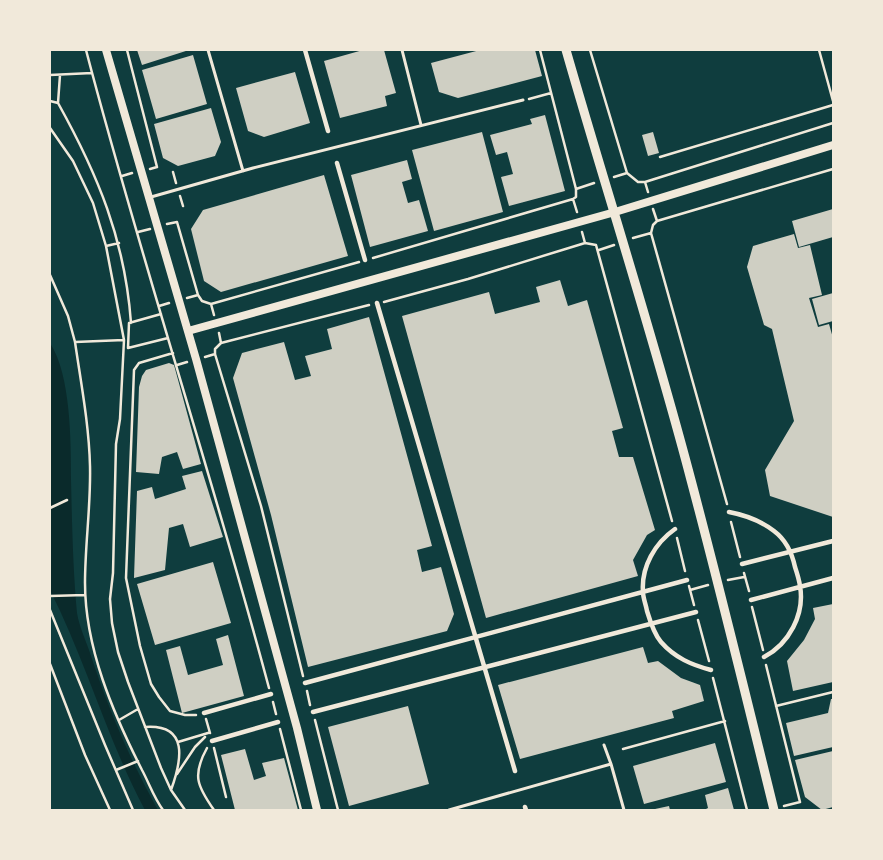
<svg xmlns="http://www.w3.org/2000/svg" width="883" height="860" font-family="'Roboto Serif',serif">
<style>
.water{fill:#0a2a2b}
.building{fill:#cfcfc3}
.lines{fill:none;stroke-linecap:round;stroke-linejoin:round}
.path{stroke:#f1e9da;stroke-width:2.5}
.service{stroke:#f1e9da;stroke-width:3}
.pedestrian{stroke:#f1e9da;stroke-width:4.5}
.tertiary{stroke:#f1e9da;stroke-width:8}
.secondary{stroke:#f1e9da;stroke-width:9}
</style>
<rect width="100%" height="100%" fill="#0f3d3e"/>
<path class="water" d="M50 343C71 375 71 442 71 480 72 523 73 571 77 613 79 626 86 641 90 653 108 708 130 760 158 810H145C107 739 86 661 50 590Z"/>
<path class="building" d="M137 50H189L142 65Z
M363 50H384L396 93 385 96 387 106 340 118 324 61Z
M480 50H535L542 76 458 98 439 92 431 63Z
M193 55 207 104 156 119 142 70Z
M295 72 310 123 264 137 248 131 236 88Z
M211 108 221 142 215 156 178 166 163 158 154 124Z
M545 115 565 191 509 206 501 177 513 174 507 152 496 155 490 135 532 124 530 119Z
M482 132 503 212 434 231 412 150Z
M653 132 659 153 648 156 642 135Z
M407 160 412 179 402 182 408 203 419 200 428 231 370 247 351 175Z
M324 175 348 256 221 292 204 281 191 229 203 210Z
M833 209V237L799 247 792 221Z
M794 234 798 248 810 245 822 295 809 298 818 327 829 324 833 338V517L770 496 765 470 794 421 772 329 764 325 747 267 753 246Z
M560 280 568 306 587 300 623 428 612 431 619 457H633L655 530 647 535 633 560 638 576 486 618 402 316 489 292 495 314 540 302 536 287Z
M833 293V321L819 325 812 299Z
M369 317 432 546 417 550 422 572 441 567 454 614 447 631 308 667 271 515 233 378 242 353 284 342 295 380 311 376 305 356 332 349 327 329Z
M169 363 174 365 201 464 183 469 177 452 162 457 159 474 136 472 139 387 142 376 146 370Z
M202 471 223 537 190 547 183 524 169 528 165 570 134 578 137 491 152 487 155 499 186 489 182 476Z
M213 562 231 623 155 645 137 584Z
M833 604V682L793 691 787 661 804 640 815 619 813 608Z
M228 635 244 696 182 713 166 650 180 646 188 675 223 665 216 639Z
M643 647 648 663 658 661 681 678 700 685 704 701 672 711 674 718 520 759 498 685Z
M831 699H833V747L794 756 786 723 828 713Z
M408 706 429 784 349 806 328 727Z
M715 743 726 782 644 804 633 766Z
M245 749 254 780 266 776 262 763 284 758 298 810H235L221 755Z
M833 751V807L822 810 805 797 795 760Z
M728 788 734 810H704L708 808 705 795Z
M669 806 670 810H655V809Z"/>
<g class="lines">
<path class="path" d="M86 50C142 264 212 474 269 688
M127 50 157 167 150 169
M590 50 627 173 638 182H645L833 123
M819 50 833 101
M50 75 92 73
M529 99 551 93
M50 101 58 103C98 175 125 240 131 323
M58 103 60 75
M50 128 73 161 93 203 106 246
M660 157 833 105
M173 172 176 183
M122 176 132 173
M614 177 627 173
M645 182 648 192
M576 189 594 183
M180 196 183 206
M573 199 577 212
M653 209 657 221
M167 224 177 222 198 295 202 301 211 304 359 262
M138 232 150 229
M582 232 585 243
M633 238 651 233
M119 243 106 246 124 340
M599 250 614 245
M373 258 573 199 576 197V189L540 50
M50 275 68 316 75 342 124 340 120 419 116 444 113 573 110 599 112 623 118 652 128 682 161 768 171 790 185 810
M187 298 198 295
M384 302 468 279 585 243 596 245 672 521
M211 304 214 315
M159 306 169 303
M161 314 129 323 128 348 168 338
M219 333 221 343
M75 342C81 383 89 425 90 466 91 505 85 544 85 583 85 648 113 713 142 770 149 783 154 798 163 810
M173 353 139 363 134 370 126 578 140 646 151 684 159 697 170 711 185 715H196
M205 357 215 354
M177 365 187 362
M727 504 651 233 653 225 657 221 833 169
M50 508 67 500
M731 522 740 557
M677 538 685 571
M744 573 749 591
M728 580 744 577
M689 586 694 605
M690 590 708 585
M50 596 85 595
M752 607 763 650
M50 610 105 745 133 810
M698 620 709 661
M50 664 85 755 110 810
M766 665 800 802 784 806
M303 676 261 506 215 354V349L221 343 369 305
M713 678 747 810
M307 691 310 705
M273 702 276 714
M776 706 833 692
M206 719 210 733
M119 720 138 709
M315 720 338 810
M145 727C189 724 182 760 171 790
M280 729 301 810
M178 742 208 733
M207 748C192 775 197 786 214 810
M214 748 226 797
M623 749 725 721
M116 770 138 761
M177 774 195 747 205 737"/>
<path class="service" d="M208 50 243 171
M402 50 421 125
M151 197 253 168 523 100
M604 745 611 764
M449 810 611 764 624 810"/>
<path class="pedestrian" d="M305 50 328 131
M337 163 365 260
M377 303 515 771
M729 512C745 515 761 521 774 531 786 540 792 553 795 567 797 573 799 579 800 586 805 614 789 644 764 657
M675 529C655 543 641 567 643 592 643 598 646 605 647 611 650 621 654 634 661 642 675 658 692 665 711 670
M742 564 833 541
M751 600 833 578
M305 683 687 580
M313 712 696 612
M204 713 271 694
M212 741 278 722
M525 807 526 810"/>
<path class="tertiary" d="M106 50 196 359 297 728 317 810
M188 331 615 212 833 145"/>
<path class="secondary" d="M566 50C607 193 653 335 691 480 720 589 747 700 774 810"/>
</g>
<rect width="883" height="860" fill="none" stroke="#f1e9da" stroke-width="102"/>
</svg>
